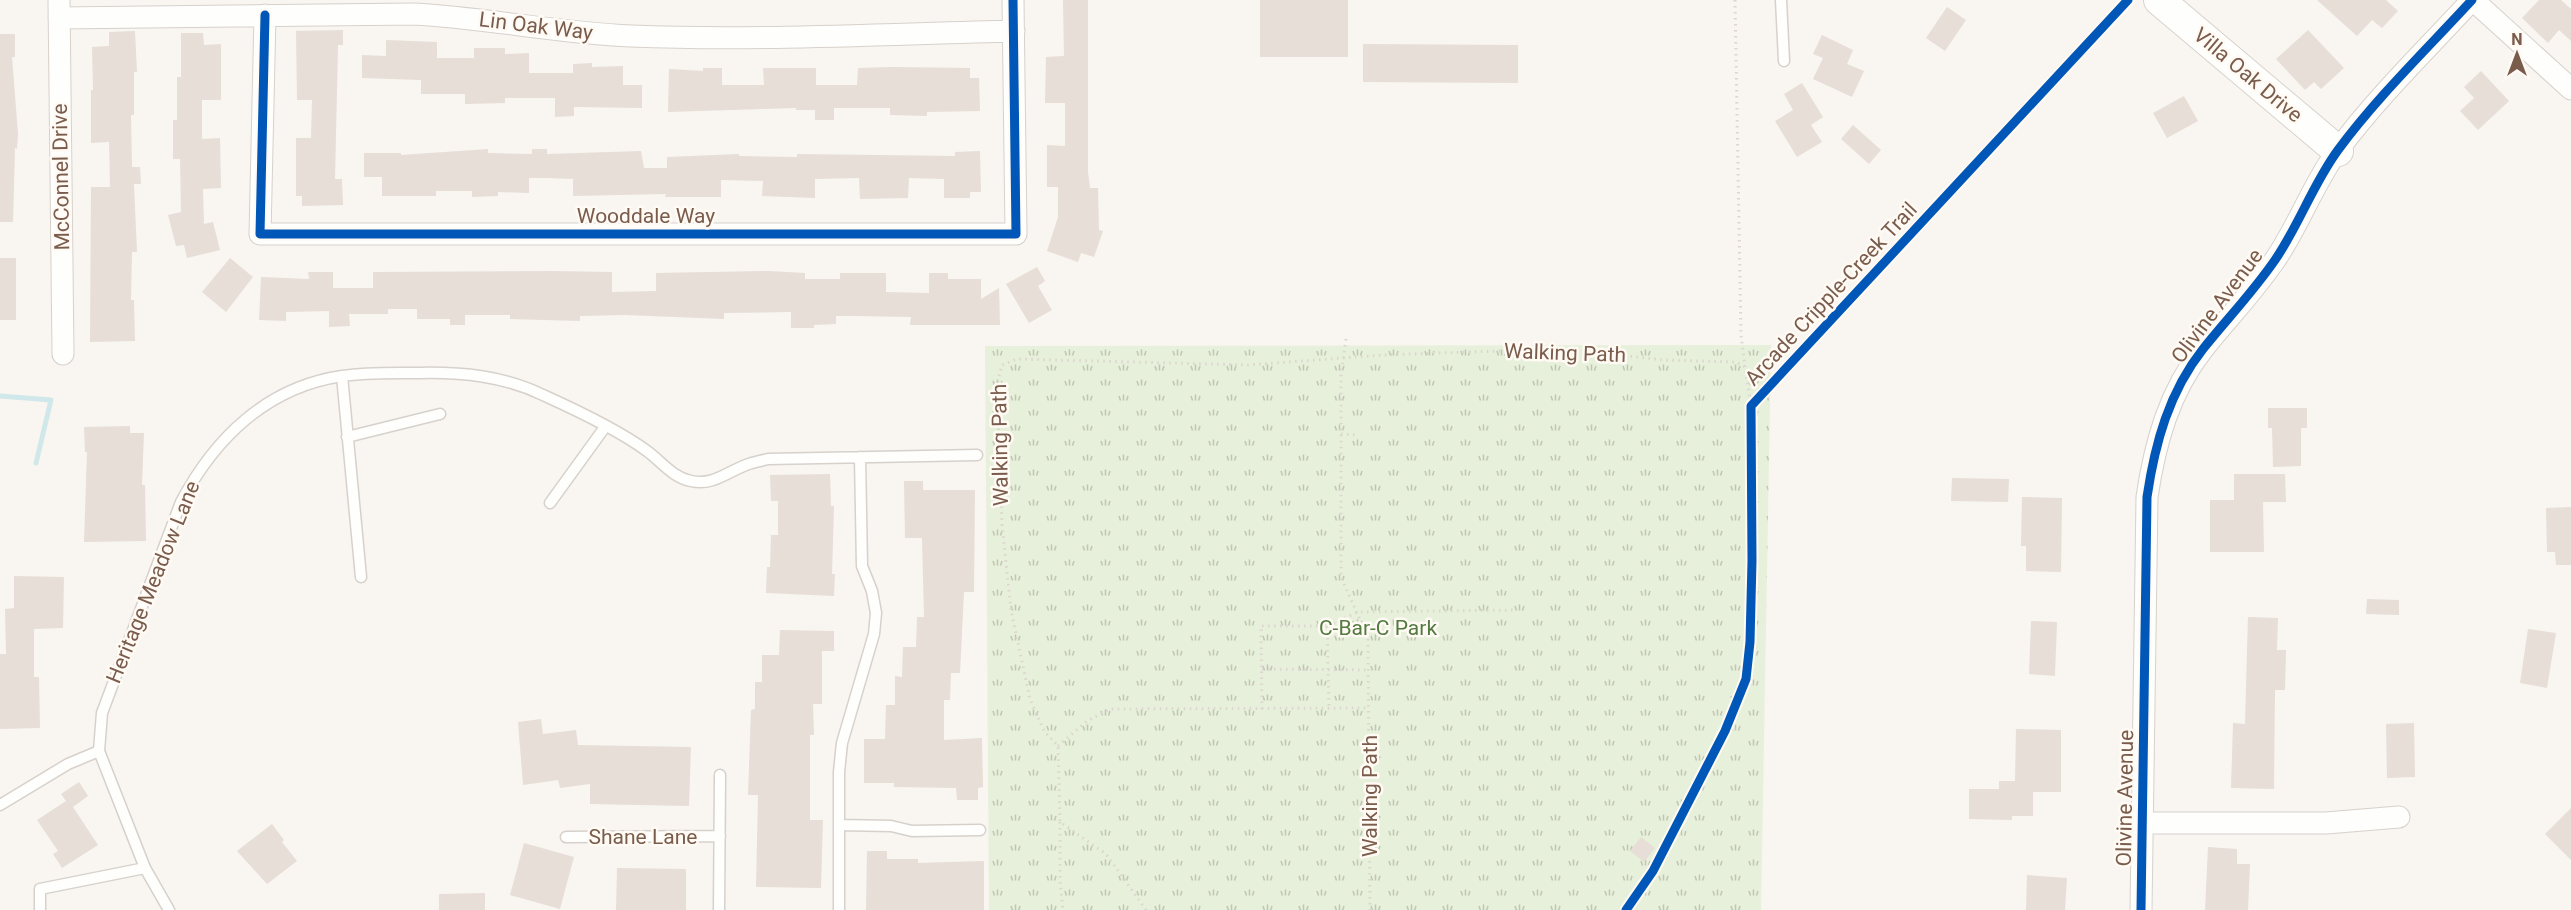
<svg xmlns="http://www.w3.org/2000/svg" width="2571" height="910" font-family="Roboto,sans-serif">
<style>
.park{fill:url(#park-tufts)}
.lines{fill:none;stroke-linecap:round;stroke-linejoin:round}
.stream{stroke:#d0e8ea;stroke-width:5}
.building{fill:#e6ded7}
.lane-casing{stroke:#d7d1cb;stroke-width:13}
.street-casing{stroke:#d7d1cb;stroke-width:23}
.secondary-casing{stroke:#d9d2cb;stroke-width:32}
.path{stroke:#dcd5d0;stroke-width:3;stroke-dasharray:1.5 4.5;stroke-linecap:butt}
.lane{stroke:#fefefd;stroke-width:10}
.street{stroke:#fefefd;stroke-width:21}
.secondary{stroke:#fefefd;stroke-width:30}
.cycleway-casing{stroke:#fffaf3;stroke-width:13}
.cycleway{stroke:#0057b8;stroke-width:9}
.labels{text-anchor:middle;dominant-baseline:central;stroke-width:5;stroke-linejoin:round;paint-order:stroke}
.street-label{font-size:21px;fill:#7a5c4d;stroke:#fffaf3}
.park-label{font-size:21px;fill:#537a41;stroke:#fffaf3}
</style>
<defs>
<pattern id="park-tufts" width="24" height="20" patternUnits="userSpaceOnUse" patternTransform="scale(1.5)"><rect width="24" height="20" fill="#e7f0db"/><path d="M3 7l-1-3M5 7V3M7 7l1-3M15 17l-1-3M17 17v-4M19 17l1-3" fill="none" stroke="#c0c6b4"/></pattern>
</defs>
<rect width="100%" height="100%" fill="#f9f5f0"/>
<path class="park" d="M1771 345 1761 910H989L985 346Z"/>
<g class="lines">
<path class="stream" d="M0 396 51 400 36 463"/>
</g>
<path class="building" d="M1063 0H1088V172L1090 188H1098L1099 230 1103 231 1094 257 1081 253 1078 262 1047 251 1058 217V187H1047V145L1065 146V103H1045L1046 57 1064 56Z
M1260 0H1348V57H1260Z
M2317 0H2386L2398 11 2382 28 2372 20 2357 36Z
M2539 0H2561L2571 9V41L2559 30 2548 43 2522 18Z
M1947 7 1966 20 1945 51 1926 38Z
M343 30V45H338L335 179H342L343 205 302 206V196H296V138H311L312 100H297L296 31Z
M2308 30 2344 68 2321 89 2314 82 2305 90 2276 59Z
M135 31 137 72H134V115H131L132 167H140L141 184H134L137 252H132L131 300H134L135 341 90 342 91 187H110L109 142 91 143V90H93L92 47 109 46V32Z
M181 33H203L204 45 221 44V100H202V139L220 138 221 188 203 189 204 224 213 222 220 250 187 258 184 245 176 246 168 215 181 212 180 159H173V120H177V77H181Z
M0 34H15V57H12L18 134 17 149 15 148 13 222H0Z
M1822 35 1853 50 1847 64 1864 71 1852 97 1813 79 1823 58 1813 54Z
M386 40 437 42V58H474V48H505V54L529 53V73H573V64L592 63V67L623 66V85H642V108L574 107V116L555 117V98H505V103L465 104V94H421V80L362 78V55L386 56Z
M1363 44 1518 45V83L1363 82Z
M891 67 970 68V78H979L980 111 927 112V116L890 115V108H834V120H815V110H796V108L668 112 669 69 703 71V68H722V85H764L763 68H816V85H857L858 68Z
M2481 71 2509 101 2478 130 2460 111 2474 98 2464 87Z
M1802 83 1823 117 1811 125 1822 142 1797 157 1775 121 1793 110 1784 94Z
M2184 96 2198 121 2167 138 2153 113Z
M1853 125 1881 150 1869 164 1841 139Z
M488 149V153L532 154V149H547V154L641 151 644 168H667V157L739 154V156L797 157V154L955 156V152L980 151 981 192H970V198H944V179L909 178 908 198 860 199 859 178 815 179V198L762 196 763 181 721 180V197H665L666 194 573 196V179L547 178H529V193L498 192V196L472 197V191H436V196H382V177H364V153H401V155Z
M0 258H16V320H0Z
M230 258 253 277 226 312 202 292Z
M1037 267 1045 281 1038 286 1052 310 1029 323 1006 284Z
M553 271 612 272V292L656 291V273L769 271 805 273V279H840V273H886V292L929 293V273H948V279H981V299L999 288 1000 325H910L911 317 855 316H836V324L814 325V328H791V312L724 313V319L625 315 580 316V321L510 319V315H465V325H450V319H417V309H388V314H349L350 326 329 327V311L286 312V321L259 320 261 277 309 279 308 272H333V288H373V272Z
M2268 408H2307V428H2301V466L2273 467 2272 428H2268Z
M130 426V433H144L142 485H145L146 541 84 542 87 452H85L84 427Z
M830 474 831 506H834L832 574H835L834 596 766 593 767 567H770L771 535H778V501H771L770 475Z
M2234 474H2285L2286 502H2263L2264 552H2210V500H2234Z
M1952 478 2009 479 2008 502 1951 501Z
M904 481H923V490H975L974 592H964L960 673H951L950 700H944V740L982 738 983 787 978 788V800H957L956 788 894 787V783H864V739H885L886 705H895V676L902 677 903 647H916L917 617H924L922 538H905Z
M2022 497 2062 498 2061 572 2026 571V546H2021Z
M2571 507V565H2556L2555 552H2547L2546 508Z
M14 576 64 577 63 628 34 629V677H39L40 728 0 729V654H6L5 609 14 608Z
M2367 599 2399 600V615L2366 614Z
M2248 617 2278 618 2277 650H2286L2285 690H2275L2274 789 2231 788 2233 723 2245 724Z
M2031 621 2057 622 2055 676 2029 674Z
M2528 629 2556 633 2547 688 2520 683Z
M780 630 834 631V651H822V704H813L814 735H810V820H823L821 888 756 887 758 795H748L751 710 755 709V682H762V655H779Z
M541 719 543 734 576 730 578 745 691 747 689 806 590 804V784L560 788 558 780 523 785 518 722Z
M2414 723 2415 777 2387 778 2386 724Z
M2016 729 2061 730V792H2033V816H2012V820L1969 819V789H1999V781H2015Z
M79 782 88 796 73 807 98 845 62 868 53 854 58 851 37 820 66 801 61 794Z
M2571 808V860L2545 834Z
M272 824 284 840 282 842 297 861 267 884 237 851Z
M1641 837 1655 848 1644 862 1630 851Z
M524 843 574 857 560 909 510 895Z
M2208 847 2237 849V864H2250L2248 910H2205Z
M867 851H887V859H918V863L984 861V910H866Z
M617 868 686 869V910H616Z
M2027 875 2067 878 2065 910H2026Z
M485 893V910H439V894Z"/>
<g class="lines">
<g class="lane-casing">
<path id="lane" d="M1781 0 1784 61
M342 376 361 577
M347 437 440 414
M550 503 605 427
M0 805 68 764 99 751
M840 825 891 826 912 831 980 830
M566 837 720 836
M40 910V889L145 868
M169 910 145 868 99 751 102 713 181 502C215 438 267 387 342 376 368 372 393 373 419 373 462 372 504 376 543 395 574 409 620 431 647 451 662 462 672 477 691 481 713 486 727 472 746 465 753 462 761 461 768 459L977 455
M719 910 720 775
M839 910V772L842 743 874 634 876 613 872 591 862 566 860 457"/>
</g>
<g class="street-casing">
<path id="street" d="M59 0 63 354
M2473 0 2571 89
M265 15 260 234H1016L1013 0
M59 18 414 14C487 18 558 33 631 36 758 41 887 34 1014 31
M2142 823H2326L2399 817
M2141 910 2147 497C2155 443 2169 392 2203 349 2227 319 2253 292 2275 260 2299 225 2313 184 2338 150 2378 96 2427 49 2472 0"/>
</g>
<g class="secondary-casing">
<path id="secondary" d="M2159 0 2338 151"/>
</g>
<path class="path" d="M1735 0 1741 335 1745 367
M1346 339 1341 376V577L1368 638 1370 910
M1341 434 1357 435
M1327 626 1329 708
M1262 669 1368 670
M1262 709 1261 626H1327L1358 612 1517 610
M1058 746 1087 721 1110 709 1368 708
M1060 822V881L1063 910
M1146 910 1106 854 1060 822 1058 746 1044 731 1030 699 1011 610 1002 525 997 384 1002 365 1017 359 1248 365 1383 355 1498 351 1603 353 1663 360 1736 362 1745 367 1751 406"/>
<use href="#lane" class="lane"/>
<use href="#street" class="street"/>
<use href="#secondary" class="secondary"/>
<g class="cycleway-casing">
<path id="cycleway" d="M265 15 260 234H1016L1013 0
M1626 910 1653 871 1725 731 1746 679 1750 642 1752 561 1751 406 2128 0
M2141 910 2147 497C2155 443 2169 392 2203 349 2227 319 2253 292 2275 260 2299 225 2313 184 2338 150 2378 96 2427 49 2472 0"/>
</g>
<use href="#cycleway" class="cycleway"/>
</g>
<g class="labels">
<g class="street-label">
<text transform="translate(536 26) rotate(7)">Lin Oak Way</text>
<text transform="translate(2248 75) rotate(40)">Villa Oak Drive</text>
<text transform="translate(61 177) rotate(-91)">McConnel Drive</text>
<text x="646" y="216">Wooddale Way</text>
<text transform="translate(1831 294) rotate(-47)">Arcade Cripple-Creek Trail</text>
<text transform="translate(2217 306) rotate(-53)">Olivine Avenue</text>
<text transform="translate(1565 353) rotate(2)">Walking Path</text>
<text transform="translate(1000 445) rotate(-91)">Walking Path</text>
<text transform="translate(153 582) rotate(-68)">Heritage Meadow Lane</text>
<text transform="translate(1370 796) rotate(-90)">Walking Path</text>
<text transform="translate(2125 798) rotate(-89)">Olivine Avenue</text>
<text x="643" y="837">Shane Lane</text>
</g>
<g class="park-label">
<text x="1378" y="628">C-Bar-C Park</text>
</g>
</g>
<g transform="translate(2517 54)" stroke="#fffaf3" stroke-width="4.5" paint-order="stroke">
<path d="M0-4.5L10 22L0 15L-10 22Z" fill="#7a5c4d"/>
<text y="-9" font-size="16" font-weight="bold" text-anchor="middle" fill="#7a5c4d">N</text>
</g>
</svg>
